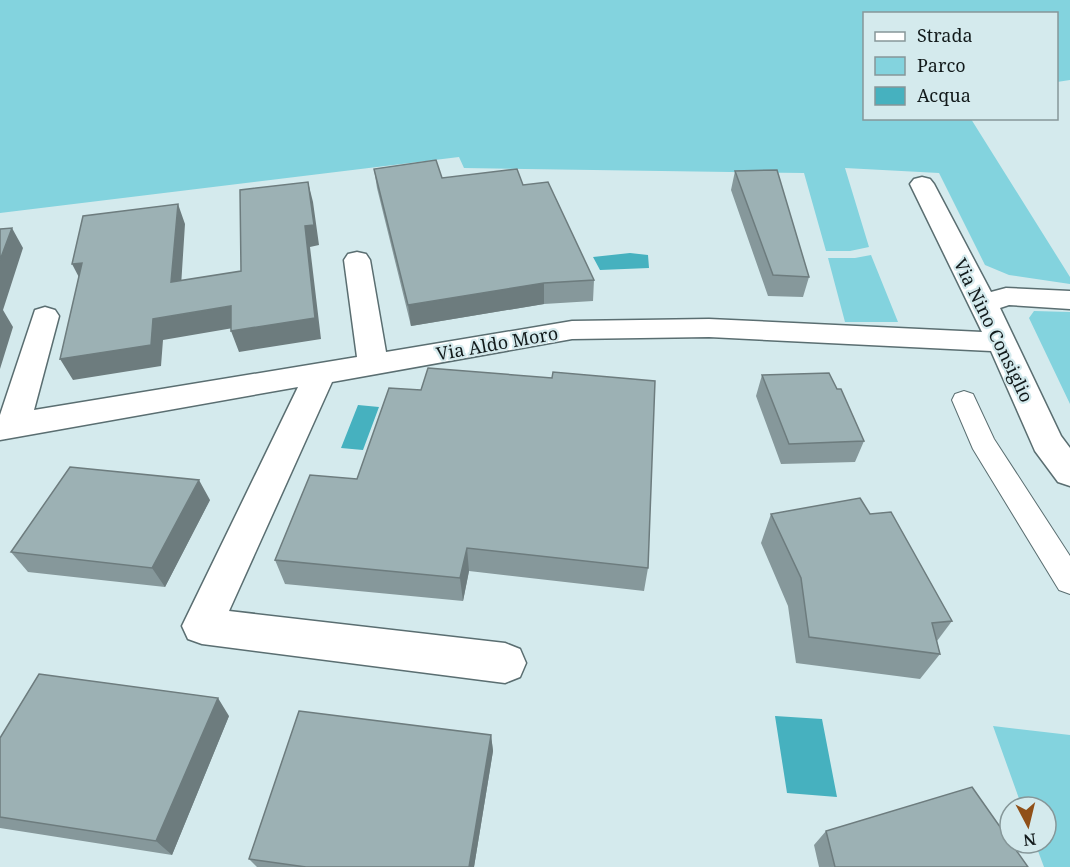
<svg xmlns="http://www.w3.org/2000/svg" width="1070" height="867" font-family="'Noto Serif',serif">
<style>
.green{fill:#83d3de}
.water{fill:#46b1bf}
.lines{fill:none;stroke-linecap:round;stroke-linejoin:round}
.lane-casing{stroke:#5a6e71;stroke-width:2}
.street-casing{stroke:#5a6e71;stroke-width:3}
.lane{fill:#fff;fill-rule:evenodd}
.street{fill:#fff;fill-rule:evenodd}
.wall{fill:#86989b}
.shaded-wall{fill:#6d7c7e}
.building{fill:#9cb1b4;stroke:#6d7c7e;stroke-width:1.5}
.labels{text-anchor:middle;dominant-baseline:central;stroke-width:4.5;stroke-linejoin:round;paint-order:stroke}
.street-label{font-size:18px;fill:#121a1b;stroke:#d4eaed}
</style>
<rect width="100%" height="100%" fill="#d4eaed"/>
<path class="green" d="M0 0H1070V80L1057 82 1056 14H864V118L971 119 1070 277V284L1009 275 985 265 939 173 845 168 869 247 850 251H826L804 173 464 168 459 157 0 213Z
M871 255 898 322H845L828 258H855Z
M1034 311 1070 312V404L1029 318Z
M993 726 1070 735V867H1044L1035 843H1046V807H1022Z"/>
<path class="water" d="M630 253 648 255 649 268 600 270 593 257Z
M358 405 379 407 363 450 341 448Z
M775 716 822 719 837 797 787 793Z"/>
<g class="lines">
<g class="lane-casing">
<path id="lane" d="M964 391 973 394 994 439 1070 556V594L1059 590 973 449 952 400 955 394Z"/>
</g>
<g class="street-casing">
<path id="street" d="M922 177 930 179 934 184 991 292 1006 288 1070 291V309L1009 305 1000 308 1061 436 1070 448V486L1058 482 1035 451 991 351 709 337 572 339 332 382 229 611 505 643 520 649 526 663 520 677 505 683 202 644 188 639 182 626 298 387 0 440V415L35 310 45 307 55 310 59 316 34 410 357 357 344 260 348 254 357 252 366 254 370 260 386 352 572 321 709 319 982 332 910 184 914 179Z"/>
</g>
<use href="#lane" class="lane"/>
<use href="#street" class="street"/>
</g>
<path class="wall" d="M374 169 442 178 523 185 594 280 593 301 544 304 411 326 377 188Z
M735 171 809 277 803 297 768 296 731 190Z
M762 375 837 389 864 441 855 462 781 464 756 396Z
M310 475 648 568 644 591 469 571 463 601 285 584 275 560Z
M210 500 165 587 28 572 11 552Z
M771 514H870L952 621 937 641 940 654 920 679 796 663 788 606 761 543Z
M229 716 172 855 0 828V738Z
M491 735 493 751 474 867H257L249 859Z
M826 831 1028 867H819L814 845Z"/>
<path class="shaded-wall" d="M308 182 313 202 319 245 310 247 321 339 239 352 231 331 305 226Z
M178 204 185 224 180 302 171 282Z
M12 228 23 248 3 310 13 327 0 369V260Z
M82 263 83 285 72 264Z
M544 283V304L411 326 408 305Z
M231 306 239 327 163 340 161 366 73 380 60 359 153 319Z
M199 480 210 500 165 587 152 568Z
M467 548 469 571 463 601 460 578Z
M218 698 229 716 172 855 156 841Z
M491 735 493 751 474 867H469Z"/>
<path class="building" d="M436 160 442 178 517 169 523 185 548 182 594 280 544 283 408 305 374 169Z
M777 170 809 277 773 275 735 171Z
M308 182 314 225 305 226 315 318 231 331V306L153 319 151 345 60 359 82 263 72 264 83 216 178 204 171 282 241 271 240 190Z
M12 228 0 260V229Z
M428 368 552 378 553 372 655 381 648 568 467 548 460 578 275 560 310 475 357 479 389 388 421 390Z
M829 373 837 389H841L864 441 789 444 762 375Z
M70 467 199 480 152 568 11 552Z
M860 498 870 514 891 512 952 621 932 623 940 654 809 637 801 578 771 514Z
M39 674 218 698 156 841 0 817V738Z
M299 711 491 735 469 867H306L249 859Z
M972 787 1010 841V843H1011L1028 867H835L826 831Z"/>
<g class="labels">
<g class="street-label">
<text transform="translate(994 330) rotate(64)">Via Nino Consiglio</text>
<text transform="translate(497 343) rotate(-10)">Via Aldo Moro</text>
</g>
</g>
<rect x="863" y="12" width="195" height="108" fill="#d4eaed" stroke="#869799" stroke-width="1.5"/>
<rect x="875" y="32" width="30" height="9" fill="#ffffff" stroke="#869799" stroke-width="1.5"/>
<text x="917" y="42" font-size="18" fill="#121a1b">Strada</text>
<rect x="875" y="57" width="30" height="18" fill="#83d3de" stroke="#869799" stroke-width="1.5"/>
<text x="917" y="72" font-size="18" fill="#121a1b">Parco</text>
<rect x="875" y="87" width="30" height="18" fill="#46b1bf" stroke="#869799" stroke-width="1.5"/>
<text x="917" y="102" font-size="18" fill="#121a1b">Acqua</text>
<g transform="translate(1028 825) rotate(173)"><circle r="28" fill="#d4eaed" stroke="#869799" stroke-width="1.5"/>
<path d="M0-4.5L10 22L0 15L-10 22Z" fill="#905018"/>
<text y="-9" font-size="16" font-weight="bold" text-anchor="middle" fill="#121a1b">N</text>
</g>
</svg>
